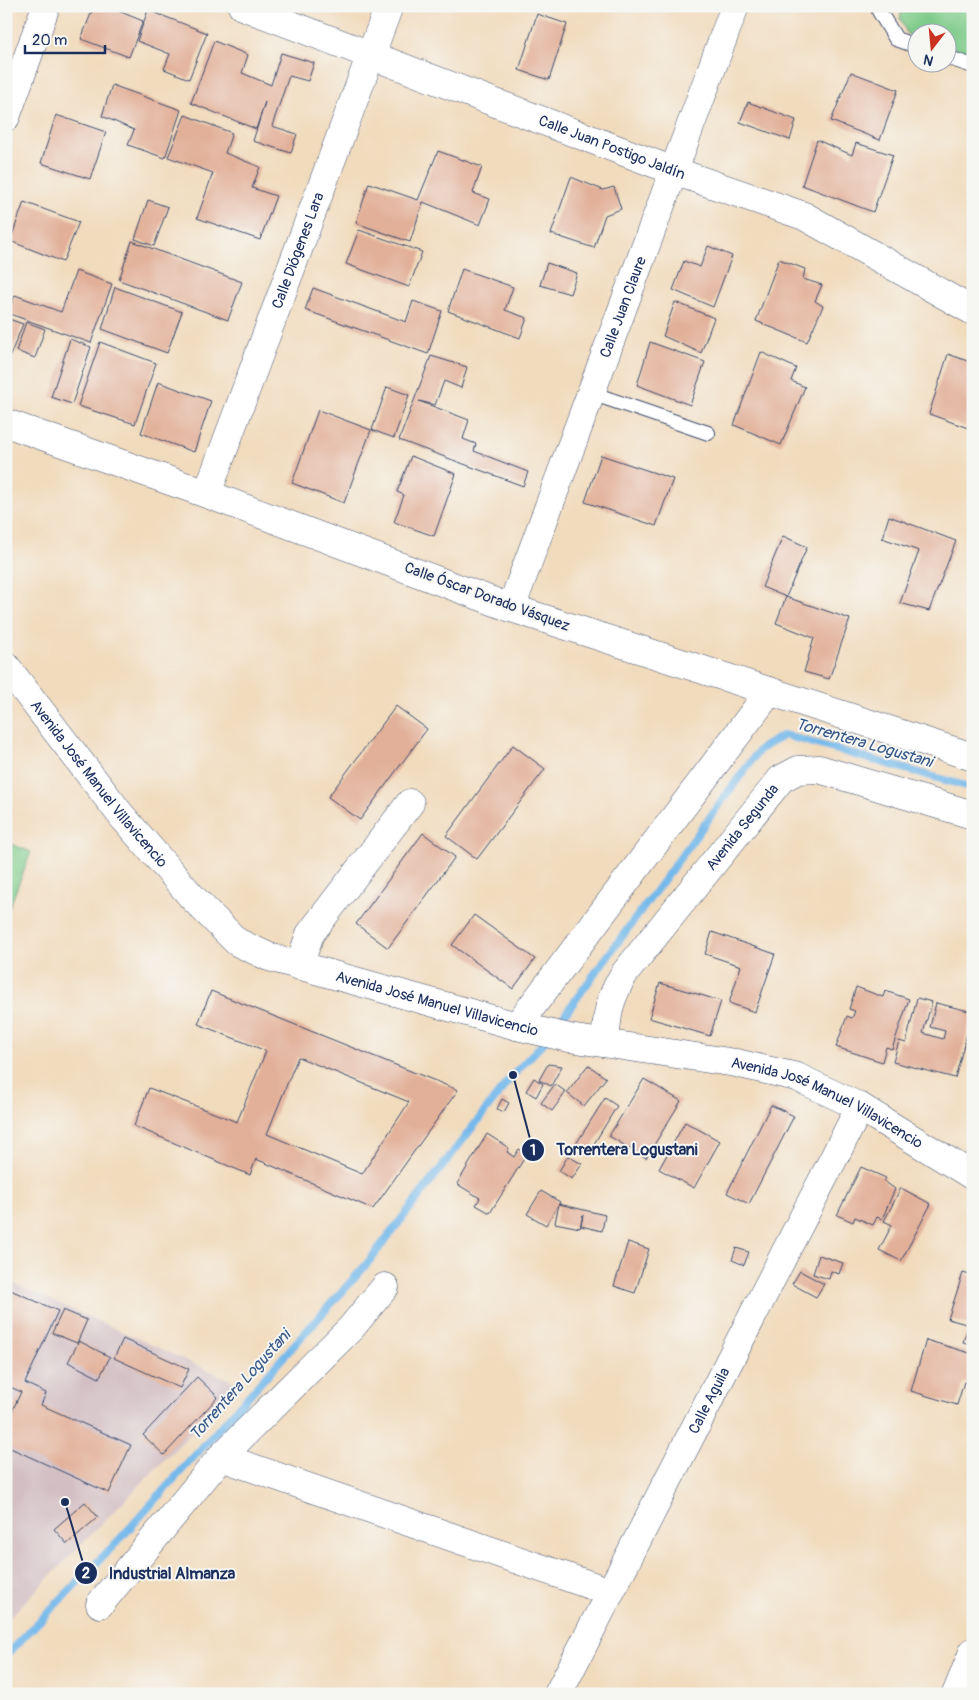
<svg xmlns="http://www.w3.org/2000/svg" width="979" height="1700" font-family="Pangolin,sans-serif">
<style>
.industrial{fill:#d2bec3}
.green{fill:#80cc8b;stroke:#4e7e74}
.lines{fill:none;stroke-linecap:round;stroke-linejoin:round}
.stream{stroke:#75b9eb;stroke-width:8}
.building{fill:#e2b099;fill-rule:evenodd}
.lane-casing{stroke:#3b496c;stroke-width:16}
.street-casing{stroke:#3b496c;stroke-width:29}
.secondary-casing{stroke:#3b496c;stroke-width:29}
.lane{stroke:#fff;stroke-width:14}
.street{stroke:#fff;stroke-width:28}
.secondary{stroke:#fff;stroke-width:28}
.labels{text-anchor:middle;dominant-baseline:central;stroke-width:4;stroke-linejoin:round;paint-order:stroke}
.street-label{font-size:15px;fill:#1b2f5e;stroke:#f6f6f2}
.water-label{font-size:16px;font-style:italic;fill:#365888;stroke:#f6f6f2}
.leader{fill:none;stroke:#1b2f5e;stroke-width:2}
.callout-dot{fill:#1b2f5e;stroke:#f6f6f2;stroke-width:2}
.mark-label{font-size:15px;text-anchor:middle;font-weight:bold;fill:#fff}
.callout-label{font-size:16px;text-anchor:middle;font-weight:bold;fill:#1b2f5e;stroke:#f6f6f2;stroke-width:4;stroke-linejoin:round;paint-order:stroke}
</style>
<rect width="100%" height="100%" fill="#f6f6f2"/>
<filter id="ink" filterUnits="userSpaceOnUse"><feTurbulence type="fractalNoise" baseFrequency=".02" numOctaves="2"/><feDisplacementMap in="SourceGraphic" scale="10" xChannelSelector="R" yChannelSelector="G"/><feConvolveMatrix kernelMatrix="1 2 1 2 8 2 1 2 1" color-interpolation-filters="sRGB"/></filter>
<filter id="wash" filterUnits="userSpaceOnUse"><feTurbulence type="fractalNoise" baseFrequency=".0096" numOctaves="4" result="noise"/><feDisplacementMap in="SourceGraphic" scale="20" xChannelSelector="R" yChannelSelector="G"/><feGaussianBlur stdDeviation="1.12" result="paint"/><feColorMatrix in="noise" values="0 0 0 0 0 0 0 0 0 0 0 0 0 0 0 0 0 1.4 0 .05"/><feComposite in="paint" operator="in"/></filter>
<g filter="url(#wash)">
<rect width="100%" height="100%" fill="#f1dbbd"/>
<path class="industrial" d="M6 1280 239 1384 6 1621Z"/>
<path class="green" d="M903 6H973V54L947 46 946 32H916V37L907 34 900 18Z
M6 842 31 852 6 916Z"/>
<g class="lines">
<path class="stream" d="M554 1029 760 749 784 735 973 788
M6 1655 120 1539 366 1265 513 1075 547 1039"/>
</g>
<g id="blocks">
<path class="building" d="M94 6H106L143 21 129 57 81 39Z
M148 10 207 33 189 79 164 69 170 54 137 41Z
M537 14 567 24 549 80 519 70Z
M214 41 248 55 242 73 271 85 281 53 314 63 308 81 289 76 272 126 297 134 291 153 253 141 265 102 256 129 191 103Z
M851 72 898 90 880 140 831 121Z
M112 85 181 110 165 158 128 145 134 130 102 116Z
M748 102 796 120 790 140 740 122Z
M56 115 106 132 90 179 41 163Z
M185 115 232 133 225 153 260 167 252 188 276 196 260 240 197 218 213 173 168 157Z
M817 140 852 155 856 143 893 155 873 212 802 185Z
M438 151 482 167 473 193 490 199 480 225 423 202 410 242 356 223 369 183 418 200Z
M571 177 603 190 614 187 621 209 605 215 594 248 551 234Z
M148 200 168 207 154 246 135 239Z
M24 202 79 222 63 262 10 241Z
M359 230 422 252 409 287 346 264Z
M132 241 242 282 228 320 119 280Z
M708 246 732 256 713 307 673 290 684 261 700 267Z
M779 259 805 269 803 279 822 285 815 301 823 306 807 342 756 321Z
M547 263 577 273 570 294 540 285Z
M462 269 513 287 505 310 527 318 520 338 448 311Z
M76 271 112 284 91 343 7 313 15 295 61 312Z
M115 287 182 312 167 353 102 329Z
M313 288 406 322 413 301 442 311 428 354 305 310Z
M675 302 714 318 701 353 663 336Z
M6 318 23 324 9 358 6 357Z
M26 322 45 329 35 358 16 351Z
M70 339 91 347 72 404 51 397Z
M100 342 156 363 135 424 78 406Z
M650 342 705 362 690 405 637 385Z
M761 352 796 368 791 381 805 387 781 445 734 425Z
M948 354 973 363V413L968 428 929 414Z
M431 356 467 367 461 388 444 381 435 405 419 401 469 420 463 439 476 444 474 451 528 472 523 486 399 440Z
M158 382 211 401 194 452 141 433Z
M387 387 409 395 394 438 372 430Z
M318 410 371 430 344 503 292 483Z
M601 455 673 479 656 526 585 502Z
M411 456 456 474 434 536 394 522 404 495 397 492Z
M889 516 956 541 929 611 900 603 919 551 882 538Z
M783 536 807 547 786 597 762 587Z
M786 597 850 619 829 679 804 672 814 638 776 623Z
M396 706 427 729 360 820 328 797Z
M513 745 545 769 477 859 446 836Z
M423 833 455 857 388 948 356 924Z
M474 915 535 959 513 989 452 945Z
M712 932 775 954 755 1012 729 1003 741 966 705 954Z
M660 983 721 1001 710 1036 649 1018Z
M856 987 883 997 885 991 909 999 892 1049 886 1047 882 1062 836 1047 847 1016 852 1018 855 1011 849 1009Z
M211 991 458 1090 373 1209 256 1159 250 1175 134 1126 149 1088 237 1122 266 1051 198 1024ZM298 1057 409 1102 362 1174 267 1134Z
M917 998 932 1002 923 1033 943 1039 945 1031 930 1027 936 1003 973 1012 955 1078 893 1062 899 1041 906 1043Z
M548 1064 562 1066 551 1086 539 1080Z
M588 1065 606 1078 584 1106 567 1093Z
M534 1078 543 1084 536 1097 526 1091Z
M644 1079 681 1101 646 1158 609 1136Z
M555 1084 566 1092 552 1111 541 1103Z
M605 1098 617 1106 589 1152 576 1144Z
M502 1099 509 1103 504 1112 497 1109Z
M771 1105 794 1116 749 1204 727 1193Z
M685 1122 720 1141 694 1188 659 1169Z
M487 1134 509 1148 507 1152 514 1157 519 1149 527 1154 490 1213 476 1205 480 1198 457 1184Z
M568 1156 582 1164 572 1179 559 1171Z
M861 1167 886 1178 884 1181 895 1189 882 1219 877 1217 873 1225 855 1217 853 1222 837 1215Z
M901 1188 931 1204 901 1261 879 1250 892 1225 884 1221Z
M541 1191 560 1202 546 1225 527 1214Z
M559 1204 605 1215 602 1231 581 1226 583 1215 580 1228 555 1223Z
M628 1242 649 1249 635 1293 614 1286Z
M736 1248 749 1252 744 1265 732 1260Z
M819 1255 843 1263 839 1274 831 1271 829 1279 813 1274Z
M800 1271 824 1284 816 1297 792 1284Z
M963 1273 973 1276V1326L948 1319Z
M6 1288 58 1311 25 1383 46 1393 41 1405 131 1445 109 1493 6 1446V1424L21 1392 6 1385Z
M63 1310 87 1320 77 1343 52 1333Z
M967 1330 973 1332V1346L963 1342Z
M123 1339 189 1369 180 1388 114 1358Z
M926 1340 973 1354V1384L964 1382 957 1405 911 1391Z
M79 1341 110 1357 99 1378 68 1362Z
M197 1377 218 1397 164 1455 143 1435Z
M85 1502 98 1517 67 1544 54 1529Z"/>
</g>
</g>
<g filter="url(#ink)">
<use href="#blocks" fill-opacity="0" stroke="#3b496c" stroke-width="1"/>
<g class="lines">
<g class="lane-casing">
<path id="lane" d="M879 11 896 39 916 46
M946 57 973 66
M591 393 708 433"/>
</g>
<g class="street-casing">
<g id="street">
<path id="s1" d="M242 6 674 171 804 216 973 311"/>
<path d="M6 117 46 6"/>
<path id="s2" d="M207 494 389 6"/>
<path d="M511 608 973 757"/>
<path d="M299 966 310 934 410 803"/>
<path d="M517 1026 770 691"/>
<path id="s3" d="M605 1043C607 1014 609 999 624 974L781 779 798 770 819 769 973 815"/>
<path d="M221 1457 610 1592"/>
<path d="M100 1604 221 1457 351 1328 385 1287"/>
<path id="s4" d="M558 1694 860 1107"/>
<path d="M956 1694 973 1652"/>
</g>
</g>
<g class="secondary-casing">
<g id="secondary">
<path id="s5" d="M6 423 207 494 511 608 735 6"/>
<path id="s6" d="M6 666 121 815 193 898 237 942 269 957 517 1026 569 1038 736 1063 797 1077 860 1107 973 1176"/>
</g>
</g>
<use href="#lane" class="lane"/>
<use href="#street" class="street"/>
<use href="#secondary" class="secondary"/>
</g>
</g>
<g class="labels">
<g class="street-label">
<text stroke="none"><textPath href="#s1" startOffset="396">Calle Juan Postigo Jaldín</textPath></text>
<text stroke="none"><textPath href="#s2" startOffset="260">Calle Diógenes Lara</textPath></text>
<text stroke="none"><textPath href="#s5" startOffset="859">Calle Juan Claure</textPath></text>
<text transform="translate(487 597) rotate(20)">Calle Óscar Dorado Vásquez</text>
<text stroke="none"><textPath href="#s6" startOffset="150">Avenida José Manuel Villavicencio</textPath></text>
<text stroke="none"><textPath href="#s3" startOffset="261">Avenida Segunda</textPath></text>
<text stroke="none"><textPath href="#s6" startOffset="570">Avenida José Manuel Villavicencio</textPath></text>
<text stroke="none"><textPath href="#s6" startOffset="975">Avenida José Manuel Villavicencio</textPath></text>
<text stroke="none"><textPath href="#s4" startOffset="330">Calle Aguila</textPath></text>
</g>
<g class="water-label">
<text transform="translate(864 743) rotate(16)">Torrentera Logustani</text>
<text transform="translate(240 1385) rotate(-48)">Torrentera Logustani</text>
</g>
</g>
<path class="leader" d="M513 1075L533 1150M65 1502L86 1573"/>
<g class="callout-dot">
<circle cx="513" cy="1075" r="5"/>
<circle cx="65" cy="1502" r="5"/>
<circle cx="533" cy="1150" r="12"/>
<circle cx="86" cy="1573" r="12"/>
</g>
<g class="mark-label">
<text x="533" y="1155">1</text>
<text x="86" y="1578">2</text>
</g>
<g class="callout-label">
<text x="627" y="1155">Torrentera Logustani</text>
<text x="172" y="1579">Industrial Almanza</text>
</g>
<rect width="979" height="1700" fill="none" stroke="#f6f6f2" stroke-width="25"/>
<g transform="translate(932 48) rotate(196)"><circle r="24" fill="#f6f6f2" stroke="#9ea6b7"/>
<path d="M0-4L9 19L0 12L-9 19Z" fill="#c8321e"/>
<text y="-8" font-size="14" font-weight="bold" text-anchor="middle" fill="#1b2f5e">N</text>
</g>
<path d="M25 45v8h80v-8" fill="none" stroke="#1b2f5e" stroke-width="2.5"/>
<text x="32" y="45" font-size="15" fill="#1b2f5e" stroke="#f6f6f2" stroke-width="4" paint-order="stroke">20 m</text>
</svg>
